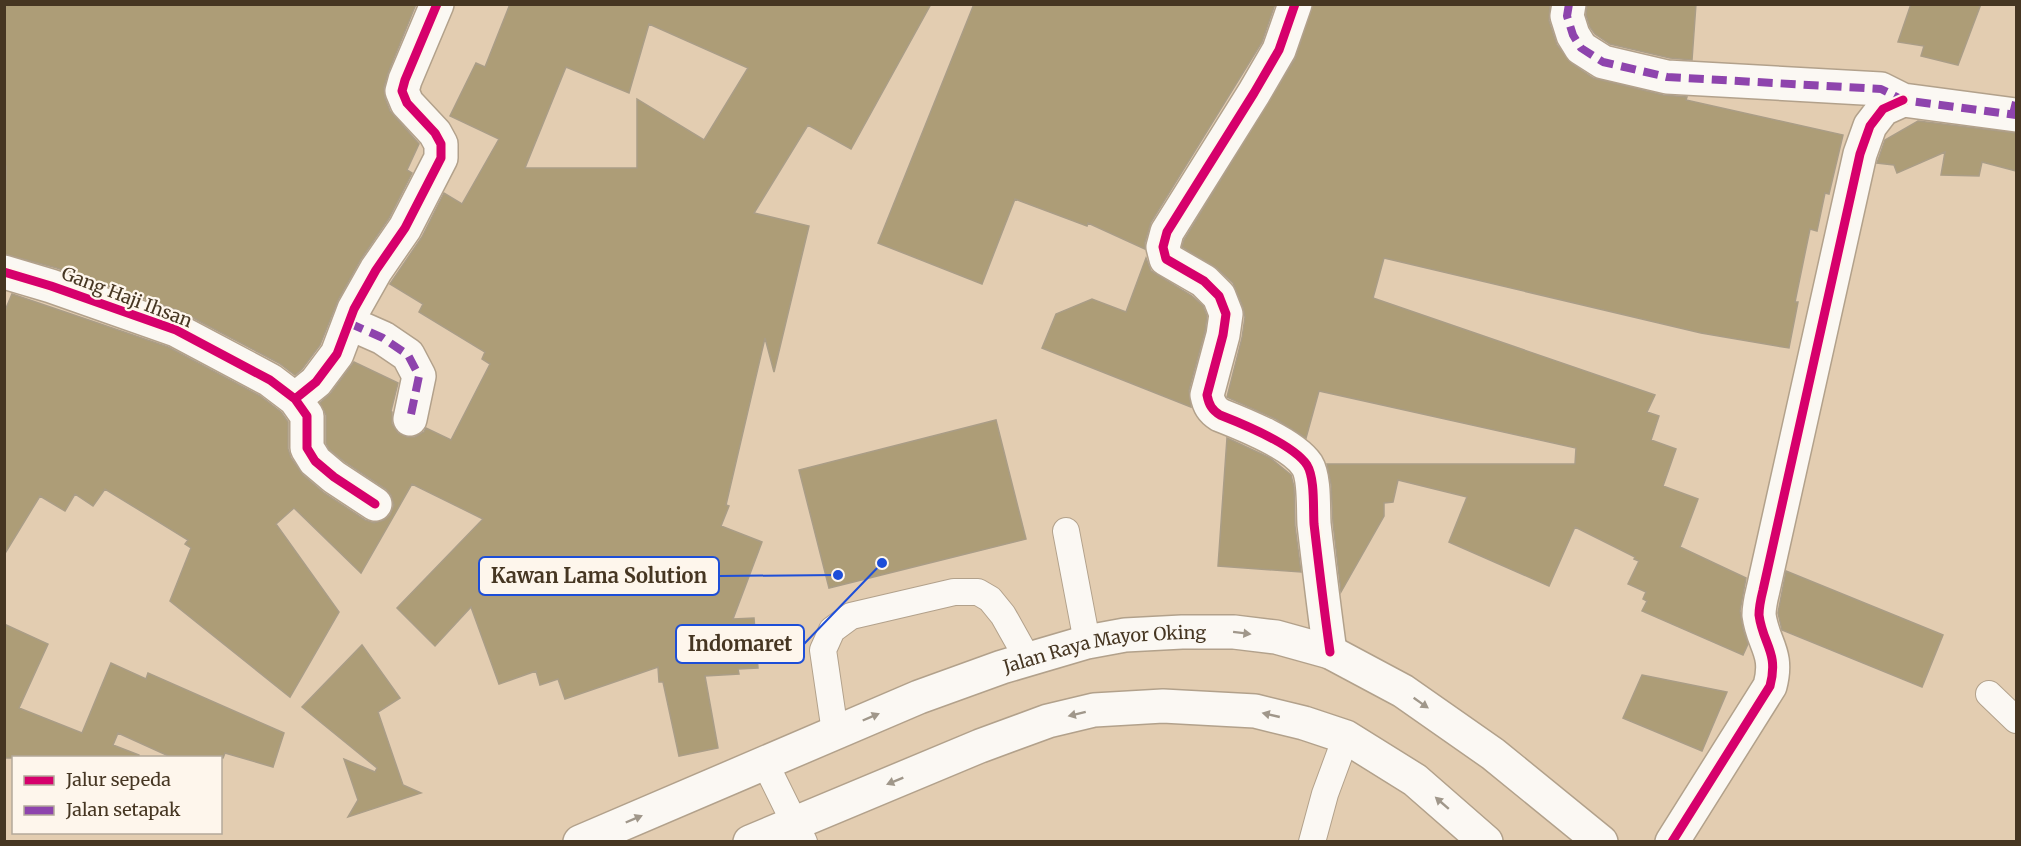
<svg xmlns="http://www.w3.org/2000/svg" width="2021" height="846" font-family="Merriweather,serif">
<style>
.building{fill:#ad9d77;stroke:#aa9d86;stroke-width:1.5;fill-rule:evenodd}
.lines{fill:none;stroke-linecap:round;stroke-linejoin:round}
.service-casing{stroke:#b2a18b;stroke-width:28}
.minor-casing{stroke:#b2a18b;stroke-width:36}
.primary-casing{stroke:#b2a18b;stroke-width:36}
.service{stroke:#fbf8f3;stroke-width:26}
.minor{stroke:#fbf8f3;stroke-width:33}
.primary{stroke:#fbf8f3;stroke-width:33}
.quiet{stroke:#8e44ad;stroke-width:8;stroke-dasharray:15 8;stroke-linecap:butt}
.cycleway-casing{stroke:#fef6ec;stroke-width:13}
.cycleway{stroke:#d6006c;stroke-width:9}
.oneway{fill:#a0978a}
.labels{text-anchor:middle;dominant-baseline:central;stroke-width:4.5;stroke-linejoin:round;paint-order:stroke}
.street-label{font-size:18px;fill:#463622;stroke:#fef6ec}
.leader{fill:none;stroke:#1d4ed8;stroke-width:2}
.callout-dot{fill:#1d4ed8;stroke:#fef6ec;stroke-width:2}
.callout{fill:#fef6ec;stroke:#1d4ed8;stroke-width:2}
.callout-label{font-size:20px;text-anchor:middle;font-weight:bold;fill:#463622}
</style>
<rect width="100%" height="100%" fill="#e3cdb1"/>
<path class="building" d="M4 4H416L388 73 384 87 385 98 390 111 419 144 407 170 412 173 389 218 361 259 338 300 320 345 302 369 295 375 279 363 182 312 57 268 4 254 6 166H4Z
M510 4H931L851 149 808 125 754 213 809 226 774 372 765 338 726 505 729 506 721 526 762 542 733 619 754 618 758 668 738 669 739 674 705 676 718 748 679 756 663 682H659L658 667 565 699 558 679 540 685 536 671 499 684 471 607 435 646 397 608 483 519 412 484 361 573 294 508 276 524 339 612 290 697 170 601 191 548 185 544 188 540 105 489 93 506 75 494 65 511 40 496 4 555V313L12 294 168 347 260 396 281 412 288 422V449L291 458 303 475 324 493 365 520 374 523 384 520 390 515 394 505 391 495 386 489 345 462 329 449 326 443V415L320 403 331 393 354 362 398 383 391 411 392 412V424L398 433 407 437H415L424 432 426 428 451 440 490 364 482 359 485 352 419 312 423 304 390 284 422 237 444 193 462 204 499 139 450 116 476 63 485 67ZM649 24 748 68 704 140 637 99V168H525L566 67 629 93Z
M974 4H1275L1262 42 1151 222 1145 242V249L1088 223 1087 226 1015 199 982 284 878 243Z
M1313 4H1550L1549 21 1557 45 1571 63 1593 78 1663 95 1687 97 1686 100 1843 135 1829 194 1825 193 1817 231 1810 229 1795 302H1798L1789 348 1701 333 1384 258 1373 298 1655 395 1647 412 1659 416 1651 440 1676 449 1663 486 1698 499 1680 547 1746 578 1740 611 1743 629 1748 644 1743 655 1642 611 1647 601 1643 599 1646 592 1628 584 1639 561 1634 559 1635 557 1575 527 1549 586 1449 542 1467 497 1398 480 1393 502 1384 503V516L1341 592 1333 523 1331 484 1327 464H1575L1576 448 1319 391 1306 438 1276 419 1227 397 1242 338 1245 317 1243 307 1233 283 1217 268 1182 247 1184 240 1295 59Z
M1587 4H1696L1692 60 1670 58 1610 44 1595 34 1590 27 1586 15Z
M1911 4H1981L1958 65 1921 56 1924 46 1898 42Z
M1918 121 2016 133V171L1982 162 1979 176 1941 175 1945 152 1897 173 1894 165 1877 163 1885 140Z
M1146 258 1151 271 1192 296 1203 306 1207 316 1205 331 1189 390 1191 407 1042 348 1056 314 1092 299 1126 312Z
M996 420 1026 539 829 588 799 470Z
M1227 438 1270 458 1291 475 1294 487 1295 526 1301 572 1218 566Z
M1786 571 1943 635 1922 687 1782 630 1778 613Z
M4 624 48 644 19 708 82 733 111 663 146 679 148 673 284 733 273 767 225 753 223 758H173L118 733 113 745 139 755V758H4Z
M362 645 400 698 378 712 403 785 421 793 348 817 358 800 344 759 375 772 377 768 302 707Z
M1642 675 1727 692 1702 751 1623 718Z"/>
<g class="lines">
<g class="service-casing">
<path id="service" d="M1066 531 1087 642
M1989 694 2016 720
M835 732 823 650 832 630 851 616 954 592H978L990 599 1003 615 1021 647 1025 660
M765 763 804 842
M1312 842 1325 794 1346 737"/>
</g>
<g class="minor-casing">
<path id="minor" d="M1295 4 1279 50 1254 93 1167 232 1163 247 1166 259 1204 281 1219 296 1226 314 1223 335 1207 395C1209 405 1212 410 1220 415 1243 424 1293 444 1307 465 1315 478 1313 508 1314 524 1319 567 1324 609 1330 652
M1569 4 1567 16 1573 35 1581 48 1603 62 1667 77 1881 89 1903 100 2016 115
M4 272 51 286 176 330 270 380 295 399 307 416V448L315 461 334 477 375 504
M349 323 383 338 408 355 419 376 410 419
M295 399 316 382 337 354 354 309 376 270 405 228 441 158V144L435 133 407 103 402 91 405 80 437 4
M1672 842 1770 686C1779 652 1763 645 1759 615 1759 607 1761 598 1763 590L1860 154 1870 126 1883 109 1903 100"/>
</g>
<g class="primary-casing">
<g id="primary">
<path id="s1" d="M580 842 919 697 1002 667 1087 642 1125 635 1182 632H1234L1276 637 1330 652 1403 691 1493 754 1601 842"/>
<path d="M750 842 980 746 1048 721 1094 710 1163 706 1255 711 1304 723 1346 737 1415 780 1486 842"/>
</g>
</g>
<use href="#service" class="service"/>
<use href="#minor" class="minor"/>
<use href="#primary" class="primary"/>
<path class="quiet" d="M1569 4 1567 16 1573 35 1581 48 1603 62 1667 77 1881 89 1903 100 2016 115
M2013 114 2016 102
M349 323 383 338 408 355 419 376 410 419"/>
<g class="cycleway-casing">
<path id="cycleway" d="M1295 4 1279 50 1254 93 1167 232 1163 247 1166 259 1204 281 1219 296 1226 314 1223 335 1207 395C1209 405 1212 410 1220 415 1243 424 1293 444 1307 465 1315 478 1313 508 1314 524 1319 567 1324 609 1330 652
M4 272 51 286 176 330 270 380 295 399 307 416V448L315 461 334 477 375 504
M295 399 316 382 337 354 354 309 376 270 405 228 441 158V144L435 133 407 103 402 91 405 80 437 4
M1672 842 1770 686C1779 652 1763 645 1759 615 1759 607 1761 598 1763 590L1860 154 1870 126 1883 109 1903 100"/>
</g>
<use href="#cycleway" class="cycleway"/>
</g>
<defs><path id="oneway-solid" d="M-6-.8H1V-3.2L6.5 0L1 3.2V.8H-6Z" transform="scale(1.5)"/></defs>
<g class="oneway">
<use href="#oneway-solid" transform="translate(1242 633) rotate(7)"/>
<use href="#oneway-solid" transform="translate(1421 703) rotate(35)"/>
<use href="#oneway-solid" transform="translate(1077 714) rotate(166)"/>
<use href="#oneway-solid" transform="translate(1271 715) rotate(-167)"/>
<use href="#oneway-solid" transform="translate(871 717) rotate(-23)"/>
<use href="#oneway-solid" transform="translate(895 781) rotate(158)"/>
<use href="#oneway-solid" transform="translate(1442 803) rotate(-139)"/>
<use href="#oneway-solid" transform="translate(634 819) rotate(-23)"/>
</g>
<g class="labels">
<g class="street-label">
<text transform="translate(127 297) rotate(21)">Gang Haji Ihsan</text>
<text stroke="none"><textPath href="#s1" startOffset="562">Jalan Raya Mayor Oking</textPath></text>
</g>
</g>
<path class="leader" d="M838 575L719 576M882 563L804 644"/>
<g class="callout-dot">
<circle cx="838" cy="575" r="6"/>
<circle cx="882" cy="563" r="6"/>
</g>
<g class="callout">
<rect x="479" y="557" width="240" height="38" rx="6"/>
<rect x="676" y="625" width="128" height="38" rx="6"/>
</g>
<g class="callout-label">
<text x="599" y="583">Kawan Lama Solution</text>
<text x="740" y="651">Indomaret</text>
</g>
<rect width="2021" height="846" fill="none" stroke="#463622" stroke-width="12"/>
<rect x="12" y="756" width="210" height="78" fill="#fef6ec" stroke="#b4a99b" stroke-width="1.5"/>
<rect x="24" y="776" width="30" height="9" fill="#d6006c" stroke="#b4a99b" stroke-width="1.5"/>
<text x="66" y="786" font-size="18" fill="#463622">Jalur sepeda</text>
<rect x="24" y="806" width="30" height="9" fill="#8e44ad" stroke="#b4a99b" stroke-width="1.5"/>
<text x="66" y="816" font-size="18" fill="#463622">Jalan setapak</text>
</svg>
